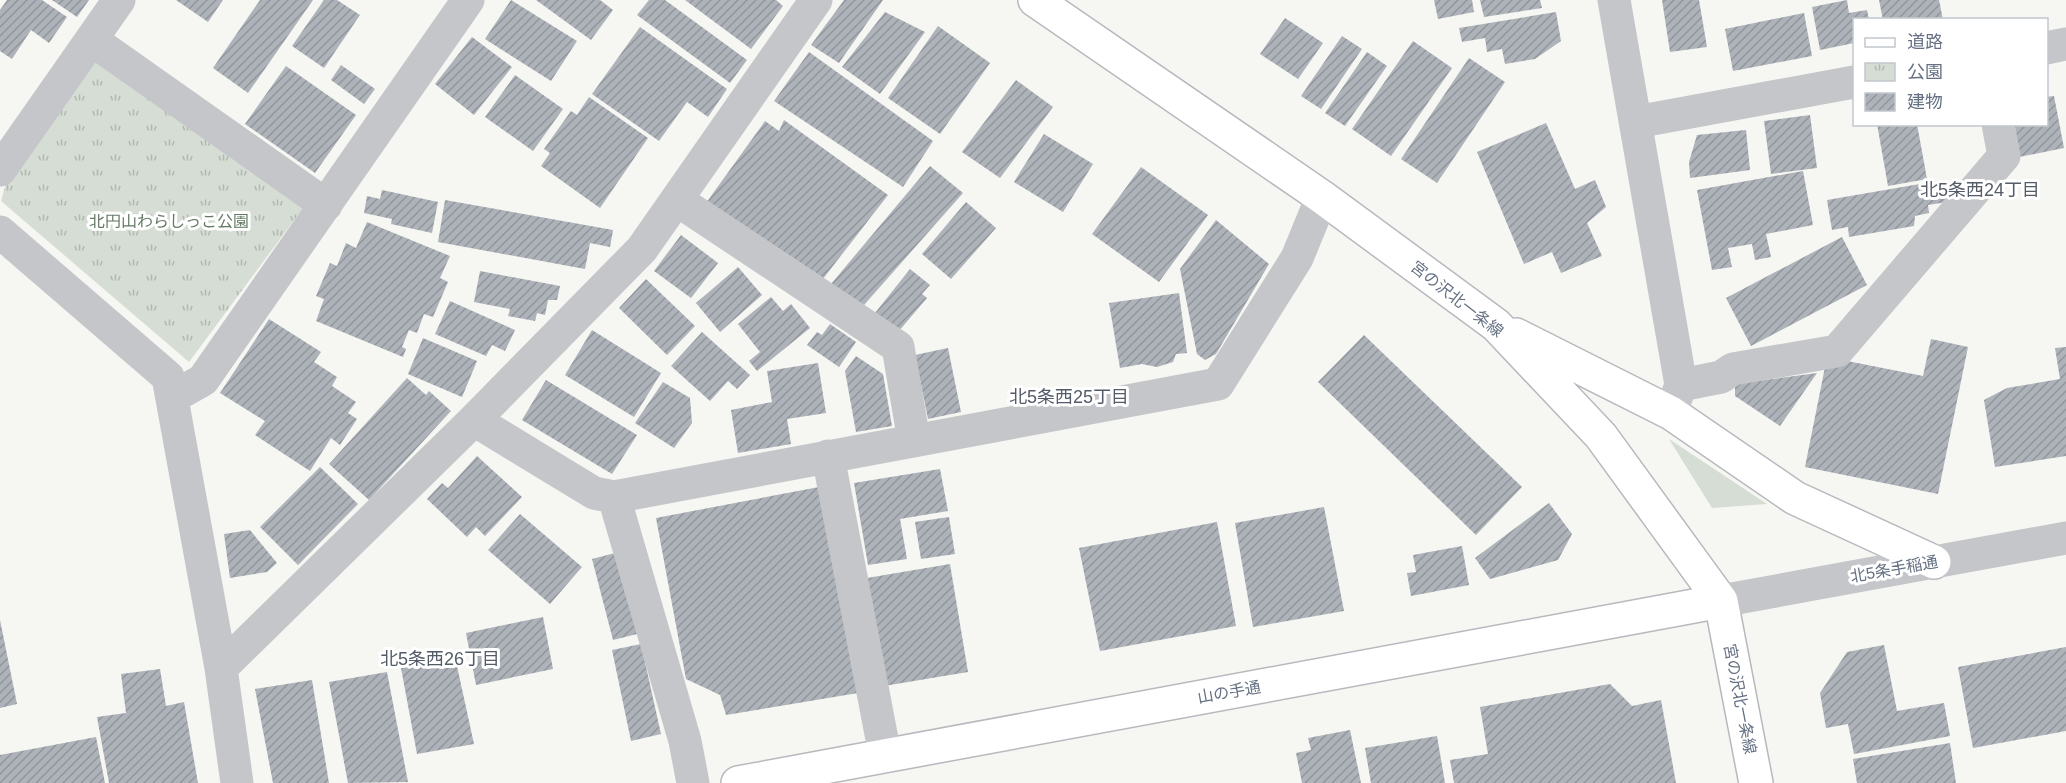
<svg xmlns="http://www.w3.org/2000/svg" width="2066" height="783" font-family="Helvetica,'Noto Sans JP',sans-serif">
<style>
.green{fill:#d6ddd4}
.park{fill:url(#park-tufts)}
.building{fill:url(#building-hatch)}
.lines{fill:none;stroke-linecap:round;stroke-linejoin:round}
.major-casing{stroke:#b7b9be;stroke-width:36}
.minor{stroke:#c4c6ca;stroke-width:33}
.major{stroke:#fff;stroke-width:33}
.labels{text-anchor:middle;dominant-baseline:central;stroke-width:6;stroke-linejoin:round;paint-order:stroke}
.park-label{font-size:16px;fill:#657a65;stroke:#fff}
.street-label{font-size:16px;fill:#667183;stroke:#fff}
.neighbourhood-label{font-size:18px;fill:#545c68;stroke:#fff}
</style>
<defs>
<pattern id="park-tufts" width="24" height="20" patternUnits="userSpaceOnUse" patternTransform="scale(1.5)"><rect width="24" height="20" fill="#d6ddd4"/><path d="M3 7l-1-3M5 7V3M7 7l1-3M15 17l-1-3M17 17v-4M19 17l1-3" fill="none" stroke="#b1b8b1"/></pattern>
<pattern id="building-hatch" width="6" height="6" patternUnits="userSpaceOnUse" patternTransform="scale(1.5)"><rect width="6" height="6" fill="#adb3b9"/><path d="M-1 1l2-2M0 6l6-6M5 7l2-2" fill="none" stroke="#91969c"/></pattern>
</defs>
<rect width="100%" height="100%" fill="#f6f6f3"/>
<path class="green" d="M1669 439 1767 504 1712 508Z"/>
<path class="park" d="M96 54 306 204 189 362 1 201 7 180Z"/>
<path class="building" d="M7 0H42L67 17 49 43 31 30 12 59 0 51V10Z
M52 0H89L77 17Z
M176 0H223L208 22Z
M260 0H313L248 93 213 68Z
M324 0H337L360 15 324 68 292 46Z
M511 0 577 41 551 81 485 39Z
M536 0H600L613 10 591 40Z
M649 0H665L747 60 730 83 637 15Z
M685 0H776L783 6 751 49Z
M844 0H883L839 63 811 45Z
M1434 0H1472L1474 12 1438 19Z
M1480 0H1540L1542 8 1484 17Z
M1662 0H1699L1707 47 1670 52Z
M1847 0 1849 13 1867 10 1869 20H1854V43L1820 50 1812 7Z
M1879 0H1939L1943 20H1883Z
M885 12 925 32 880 94 842 67Z
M1556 12 1561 41 1535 59 1505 64 1502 49 1487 52 1485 38 1462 42 1459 28Z
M1804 13 1812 56 1733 71 1725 29Z
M1285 18 1323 43 1298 79 1260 54Z
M938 26 990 63 940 134 888 98Z
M640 27 727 89 708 117 687 102 659 141 592 94Z
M1342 36 1362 49 1321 109 1301 96Z
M472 37 512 67 474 115 435 84Z
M1413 41 1452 68 1391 156 1352 129Z
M809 52 933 141 903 187 774 101Z
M1367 52 1387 66 1345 126 1325 113Z
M1469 58 1505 82 1437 183 1401 159Z
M341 65 375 89 364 104 331 80Z
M286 66 356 115 315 173 245 124Z
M515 75 563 109 533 151 485 117Z
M1016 80 1053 107 1000 178 962 152Z
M2054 96 2064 148 2019 157 2013 124H2046V97Z
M589 97 648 138 600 208 541 166 550 153 544 149 571 111 577 115Z
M1810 115 1817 168 1771 174 1764 121Z
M784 120 888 195 819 284 706 203 765 121 779 131Z
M1546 123 1575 189 1595 180 1606 207 1587 223 1602 256 1561 273 1552 252 1524 264 1477 152Z
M1877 124H1917L1927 179 1888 186Z
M1746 130 1750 170 1690 178 1689 162 1697 135Z
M1044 134 1093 164 1063 212 1014 182Z
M930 166 963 193 864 305 831 284Z
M1141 167 1208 215 1159 282 1092 234Z
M1803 171 1813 225 1766 234 1771 257 1755 260 1752 244 1728 248 1732 267 1712 270 1697 190Z
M1943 180 1947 202 1928 205 1929 213 1915 216 1914 226 1849 237 1848 227 1832 230 1827 200Z
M382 190 438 202 432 233 391 224 392 219 364 213 367 196 380 199Z
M445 200 613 230 610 247 590 243 585 269 438 242Z
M966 202 996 228 951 279 922 254Z
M1216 220 1269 264 1216 354 1205 360 1197 354 1180 269Z
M367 222 450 256 440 278 448 282 433 317 424 314 417 333 409 330 402 347 406 349 403 357 316 321 324 299 316 296 330 263 337 266 346 243 356 248Z
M681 235 718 263 691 298 654 271Z
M1842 237 1867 285 1751 346 1726 298Z
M738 267 762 295 720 332 696 303Z
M910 269 930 285 922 294 927 298 898 332 875 313Z
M480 271 560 286 557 300H548L545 315 537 313 535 321 508 316 510 309 474 302Z
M646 279 695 326 667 355 619 308Z
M1179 293 1187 353 1176 354 1173 362 1157 367 1142 364 1120 368 1109 303Z
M771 297 783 311 791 304 810 328 757 371 749 361 760 352 738 324Z
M450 301 515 330 505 351 492 345 486 356 435 334Z
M269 319 321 352 314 362 337 377 332 386 356 402 348 413 357 419 340 445 331 438 310 471 255 435 265 421 220 393Z
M830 324 856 342 839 367 807 345 817 332 822 335Z
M592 330 661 373 634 417 565 375Z
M702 332 750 375 737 389 728 381 710 401 671 366Z
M1364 335 1522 487 1476 535 1318 382Z
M423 338 477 361 462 397 408 374Z
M1931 339 1968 347 1938 494 1805 467 1827 357 1923 376Z
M2066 347V456L1995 467 1984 400 2007 388 2060 379 2055 348Z
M948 348 961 412 928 419 915 355Z
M856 356 883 374 892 426 856 432 845 371Z
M818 363 826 413 787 419 791 444 738 453 731 410 772 402 767 371Z
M1817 373 1780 426 1735 396V384Z
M407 378 426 395 429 391 451 411 369 500 329 464Z
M546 380 637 435 612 474 522 420Z
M663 382 690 398 692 423 674 448 635 423Z
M477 456 522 497 485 536 476 527 467 537 427 499 442 483 448 488Z
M320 467 358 504 298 565 260 527Z
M940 469 948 511 900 519 907 559 868 565 854 483Z
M819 487 858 693 726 715 720 695 686 679 656 518Z
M1549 503 1572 534 1558 560 1490 579 1475 558Z
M1324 507 1344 611 1253 627 1235 523Z
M520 514 582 567 550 604 488 550Z
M949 517 955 554 921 559 915 522Z
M1217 522 1236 626 1100 651 1079 548Z
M250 530 277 563 267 572 230 578 224 534Z
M1462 546 1469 585 1411 596 1407 573 1416 572 1413 555Z
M615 553 637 634 613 640 592 559Z
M950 564 968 672 884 686 867 578Z
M543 617 553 669 476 685 466 633Z
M0 620 17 704 0 708Z
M641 644 661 734 631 741 612 650Z
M1884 645 1897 711 1944 703 1950 736 1854 754 1848 724 1826 728 1820 693 1847 652Z
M2066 647V731L1973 748 1958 667Z
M455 657 474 744 417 754 401 668Z
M160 669 166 706 184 702 198 783H109L97 717 126 713 121 674Z
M387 672 408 782 348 783 329 682Z
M312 680 329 783H273L255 689Z
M1610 684 1632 706 1661 700 1676 783H1454L1450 760 1488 754 1480 707Z
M1350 730 1361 783H1302L1296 753 1311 750 1308 738Z
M1437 736 1445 783H1371L1365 748Z
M96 737 105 783H0V755Z
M1950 743 1956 783H1857L1853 759Z"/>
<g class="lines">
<g class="major-casing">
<path id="major" d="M1035 0 1322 197 1496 325 1601 436 1721 601 1756 783
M1516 335 1671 413 1795 498 1934 562
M738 783 1721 601"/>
</g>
<path class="minor" d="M1614 0 1681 385 1673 406
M92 40 326 205
M2046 48 2066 44
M1636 122 1854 82
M0 170 119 0
M677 200 898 347 914 441
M0 232 168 377 221 668 237 783
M1681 385 1721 377 1733 369 1837 351 2004 156 1998 124
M173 397 203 380 468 0
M474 420 594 493 614 497 1218 384 1297 258 1322 197
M828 456 885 755
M614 497 685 741 693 783
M1721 601 2066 538
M221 668 474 420 642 249 816 0"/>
<use href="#major" class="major"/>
</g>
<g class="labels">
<g class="park-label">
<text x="169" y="221">北円山わらしっこ公園</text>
</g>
<g class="street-label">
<text transform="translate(1457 299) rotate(38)">宮の沢北一条線</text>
<text transform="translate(1894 569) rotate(-10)">北5条手稲通</text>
<text transform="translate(1229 692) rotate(-10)">山の手通</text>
<text transform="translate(1740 699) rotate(79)">宮の沢北一条線</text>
</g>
<g class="neighbourhood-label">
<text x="1980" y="190">北5条西24丁目</text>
<text x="1069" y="397">北5条西25丁目</text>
<text x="440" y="659">北5条西26丁目</text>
</g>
</g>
<rect x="1853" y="18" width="195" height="108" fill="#ffffff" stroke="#c2c6cd" stroke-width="1.5"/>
<rect x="1865" y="38" width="30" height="9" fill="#ffffff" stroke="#c2c6cd" stroke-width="1.5"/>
<text x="1907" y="48" font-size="18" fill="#667183">道路</text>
<rect x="1865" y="63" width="30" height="18" fill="url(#park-tufts)" stroke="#c2c6cd" stroke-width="1.5"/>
<text x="1907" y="78" font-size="18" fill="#667183">公園</text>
<rect x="1865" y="93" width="30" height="18" fill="url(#building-hatch)" stroke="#c2c6cd" stroke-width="1.5"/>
<text x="1907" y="108" font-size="18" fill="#667183">建物</text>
</svg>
